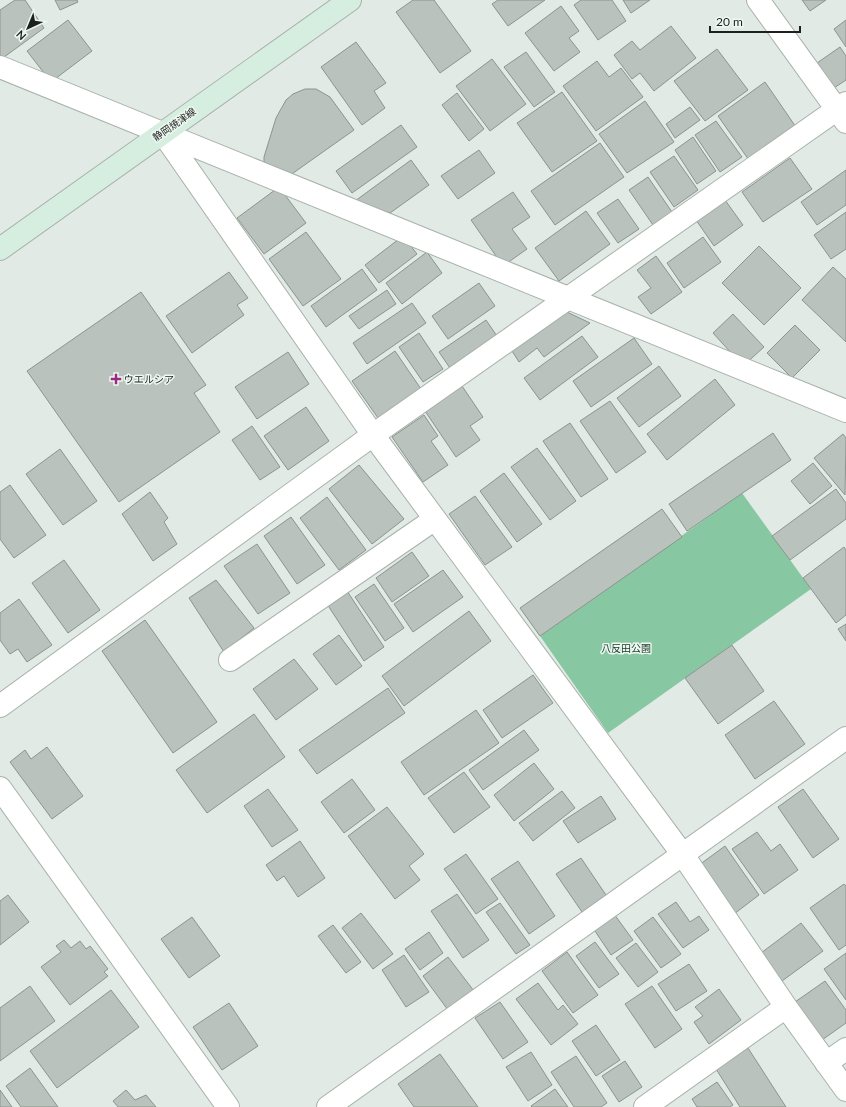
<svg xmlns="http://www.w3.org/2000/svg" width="846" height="1107" font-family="Lato,'Noto Sans JP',sans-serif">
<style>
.green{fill:#87c8a2}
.building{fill:#b9c2bc;stroke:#8c948f}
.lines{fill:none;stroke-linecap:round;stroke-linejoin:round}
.minor-casing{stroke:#a8b1ab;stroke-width:24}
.secondary-casing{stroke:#a8b1ab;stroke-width:24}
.minor{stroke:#fff;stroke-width:22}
.secondary{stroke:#d5eee0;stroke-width:22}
.poi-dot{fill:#9d2984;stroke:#eef7f1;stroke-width:1.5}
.labels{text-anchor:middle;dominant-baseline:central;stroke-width:3;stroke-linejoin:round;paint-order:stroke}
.street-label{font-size:10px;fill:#1c201e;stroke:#eef7f1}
.poi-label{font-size:10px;fill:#1c201e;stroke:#eef7f1;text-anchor:start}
.park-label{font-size:10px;fill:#133724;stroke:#eef7f1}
</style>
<rect width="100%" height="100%" fill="#e1eae4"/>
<path class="green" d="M742 493 811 589 608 733 540 636Z"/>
<path class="building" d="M15 0H25L44 28 0 60V10Z
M55 0H77L78 2 60 10Z
M413 0H434L471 51 440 73 396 12Z
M498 0H545L508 26 492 4Z
M581 0H612L626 21 598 40 574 5Z
M623 0H650L631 13Z
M802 0H826L810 11Z
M561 6 579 31 569 38 580 52 554 71 525 33Z
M68 20 92 51 51 82 27 51Z
M846 20V47L834 29Z
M671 26 696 58 654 91 640 73 632 79 614 55 632 41 640 50Z
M356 42 386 83 374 91 385 108 362 125 321 67Z
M840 47 846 56V80L834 88 817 63Z
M717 49 748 90 705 121 674 81Z
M526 52 555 92 534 107 504 67Z
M492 59 526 104 490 131 456 86Z
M597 61 609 77 621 68 643 97 596 131 563 86Z
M765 82 798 130 751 163 718 116Z
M305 89H316L330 97 354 130 289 176 264 165V157L276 118 286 100 293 94Z
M562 92 597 141 552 172 517 123Z
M457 93 484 129 469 141 442 105Z
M645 101 674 142 627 173 599 134Z
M690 107 700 120 675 138 666 124Z
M716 121 742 157 720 172 695 135Z
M401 125 417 147 352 193 336 171Z
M693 137 716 171 697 184 675 150Z
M600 143 624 177 555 225 531 191Z
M479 150 495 173 458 199 441 176Z
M674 156 698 190 674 207 650 172Z
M790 158 812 189 763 222 742 192Z
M411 160 429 185 390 213 355 201Z
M846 170V205L817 225 801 202Z
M648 177 672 212 653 225 629 190Z
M279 187 306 223 264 254 237 218Z
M513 192 530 217 512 229 527 249 503 266 471 220Z
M618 199 639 229 618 243 597 213Z
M725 200 743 225 714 246 696 220Z
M586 211 610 244 559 281 535 248Z
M846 212V249L831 259 814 235Z
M306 232 341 279 303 306 269 259Z
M403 236 417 254 379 283 365 265Z
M703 237 721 262 684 288 667 263Z
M759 246 801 288 764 325 722 283Z
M427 252 442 273 402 304 386 283Z
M656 256 682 292 651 314 638 297 651 288 637 270Z
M833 267 846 279V342L802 300Z
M362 269 377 290 326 327 311 306Z
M229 272 248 298 237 305 244 315 192 353 166 316Z
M479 283 495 306 448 339 432 316Z
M387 290 396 304 359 329 349 316Z
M141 292 206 385 194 393 220 432 119 502 27 371Z
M412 303 426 323 367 364 353 343Z
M567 312 590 323 544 357 537 348 519 362 512 351Z
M733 314 764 347 743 366 713 333Z
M486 320 499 339 452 371 439 352Z
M795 325 820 350 792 378 767 353Z
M419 333 443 369 423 382 399 347Z
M582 336 598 357 540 400 524 378Z
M634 338 652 364 591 407 573 381Z
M395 351 421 389 378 418 352 381Z
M288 352 309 384 257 419 235 387Z
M659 366 681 396 639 427 617 398Z
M715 379 735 405 667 460 647 434Z
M462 386 483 417 470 426 480 440 456 457 425 411Z
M610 401 646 452 616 473 580 421Z
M306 407 329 441 288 470 264 436Z
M424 415 438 436 431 441 448 465 423 482 392 437Z
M570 423 608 479 581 497 543 441Z
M252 426 280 467 260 480 232 440Z
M773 433 791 460 687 531 669 504Z
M843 434 846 438 845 495 814 458Z
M537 448 576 501 550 520 511 467Z
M60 449 97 501 63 525 26 474Z
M813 463 832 486 810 504 791 481Z
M359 465 404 519 372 544 329 489Z
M504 473 542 524 517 542 480 491Z
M10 485 46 535 14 558 0 539V492Z
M836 489 846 503V519L790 560 772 536Z
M150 492 168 518 164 522 177 544 153 561 122 514Z
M475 496 512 547 485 565 449 514Z
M327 497 366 550 339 570 300 518Z
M662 509 682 537 540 636 520 608Z
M291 517 325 565 297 584 264 536Z
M257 544 290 593 258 614 224 566Z
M844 547 846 550V615L836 623 803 578Z
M412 552 429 576 392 602 376 578Z
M64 560 100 610 68 633 32 583Z
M443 570 463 597 413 632 394 604Z
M216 580 254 628 224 652 189 598Z
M374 584 404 628 385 641 355 597Z
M347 591 384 647 364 661 327 604Z
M19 599 52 645 27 662 18 649 10 654 0 640V613Z
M469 611 491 641 404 706 382 676Z
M145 620 217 722 173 753 102 651Z
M846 624V641L838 629Z
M339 635 362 666 336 685 313 654Z
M732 645 764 691 718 724 685 678Z
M294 659 318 689 276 720 253 689Z
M533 675 553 703 502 738 483 710Z
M388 688 405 713 317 774 299 750Z
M774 701 805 744 755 779 725 735Z
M476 710 499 743 424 795 401 762Z
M254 714 285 757 207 813 176 770Z
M524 730 539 750 483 790 469 770Z
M47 747 83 796 52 819 10 762 25 750 31 759Z
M534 763 554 789 514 821 494 795Z
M464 772 490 807 454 833 428 798Z
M352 779 375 810 344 833 321 802Z
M268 789 298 830 272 847 244 806Z
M803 789 839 839 813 858 778 807Z
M562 791 575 808 533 841 519 823Z
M601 796 616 819 578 843 563 821Z
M387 807 424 854 409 866 420 880 395 899 348 836Z
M757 832 771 851 780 844 798 870 764 894 732 849Z
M300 841 325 878 298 897 284 876 277 881 266 865Z
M725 846 759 895 734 914 699 865Z
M466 854 498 899 476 914 444 869Z
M581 858 606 895 582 912 556 874Z
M518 861 555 916 529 934 491 879Z
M844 884 846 886V945L839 950 810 908Z
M457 894 489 940 463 958 431 911Z
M8 895 29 922 0 945V901Z
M676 902 690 922 699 916 709 930 683 948 658 914Z
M500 903 530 945 516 954 486 912Z
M361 913 393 954 373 969 342 928Z
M614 914 633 940 611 955 593 928Z
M192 917 220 956 189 978 161 939Z
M653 917 681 954 661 968 634 931Z
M801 923 823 951 782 981 761 953Z
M333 925 361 962 346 973 318 936Z
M429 932 443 953 420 970 405 949Z
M64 940 71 948 80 941 86 949 90 946 108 969 104 972 108 976 70 1005 41 967 61 952 56 946Z
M595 942 619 974 599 988 576 956Z
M636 943 658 972 638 987 616 958Z
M567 952 598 995 573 1013 542 971Z
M846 953V1000L824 969Z
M404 955 429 992 406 1007 382 970Z
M448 957 474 991 448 1010 423 976Z
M689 964 707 991 676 1011 658 984Z
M825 981 846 1010V1023L822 1040 795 1002Z
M538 983 558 1010 563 1005 578 1024 551 1045 516 999Z
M30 986 55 1021 0 1061V1008Z
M652 986 682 1029 655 1048 625 1004Z
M719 989 741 1020 709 1044 694 1022 703 1016 695 1007Z
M111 990 139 1027 57 1088 30 1051Z
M500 1002 528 1042 503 1059 475 1018Z
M229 1003 258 1046 222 1070 193 1027Z
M596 1025 620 1060 596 1076 572 1041Z
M748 1048 786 1107H740L716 1069Z
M531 1052 552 1085 528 1101 506 1067Z
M440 1054 478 1107H414L398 1084Z
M576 1056 607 1103 601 1107H574L551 1072Z
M625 1061 642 1087 619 1102 602 1076Z
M30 1068 58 1107H21L6 1086Z
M717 1082 733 1105 730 1107H697L692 1099Z
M555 1089 568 1107H532L531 1106Z
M0 1090 12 1107H0Z
M126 1090 135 1100 146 1095 156 1107H118L113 1101Z"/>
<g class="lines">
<g class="minor-casing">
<path id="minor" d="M758 0 846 122
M0 67 846 411
M162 132 373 435 683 855 786 1007 846 1090
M230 660 435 519
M0 706 373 435 846 103
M0 788 228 1107
M826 1063 846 1049
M328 1107 846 738
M645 1107 786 1007"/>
</g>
<g class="secondary-casing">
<path id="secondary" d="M0 249 350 0"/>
</g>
<use href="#minor" class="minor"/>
<use href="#secondary" class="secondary"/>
</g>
<path class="poi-dot" d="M114 373h4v4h4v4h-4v4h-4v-4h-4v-4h4z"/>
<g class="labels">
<g class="street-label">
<text transform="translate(174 124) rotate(-35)">静岡焼津線</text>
</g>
<g class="poi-label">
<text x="124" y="379">ウエルシア</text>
</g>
<g class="park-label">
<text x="626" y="648">八反田公園</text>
</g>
</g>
<g transform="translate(28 28) rotate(224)" stroke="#eef7f1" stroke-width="3" paint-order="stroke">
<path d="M0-3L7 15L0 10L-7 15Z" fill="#1c201e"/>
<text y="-6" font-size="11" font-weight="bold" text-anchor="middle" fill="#1c201e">N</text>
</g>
<path d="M710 26v6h90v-6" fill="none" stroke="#1c201e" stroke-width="2"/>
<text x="716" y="26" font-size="12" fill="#1c201e" stroke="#eef7f1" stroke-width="3" paint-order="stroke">20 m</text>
</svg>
